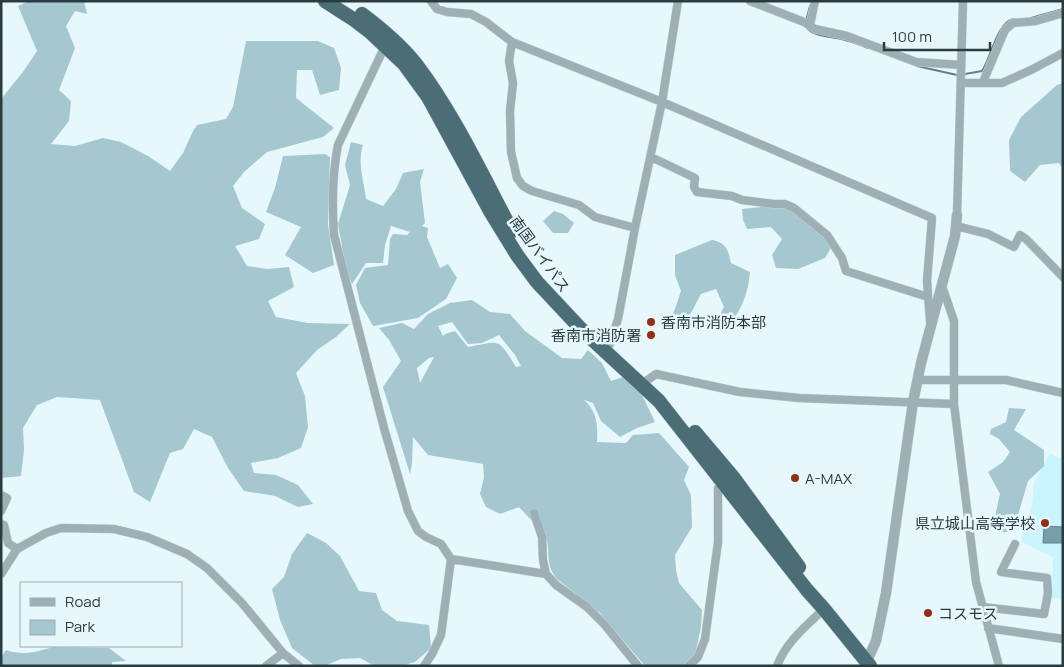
<svg xmlns="http://www.w3.org/2000/svg" width="1064" height="667" font-family="Manrope,'Noto Sans JP',sans-serif">
<style>
.built{fill:#caf4fe}
.green{fill:#a4c7d0;fill-rule:evenodd}
.water{fill:#779fa8;stroke:#608189}
.lines{fill:none;stroke-linecap:round;stroke-linejoin:round}
.stream{stroke:#608189;stroke-width:2}
.minor-casing{stroke:#c1d2d6;stroke-width:9}
.tertiary-casing{stroke:#c1d2d6;stroke-width:11}
.trunk-casing{stroke:#c1d2d6;stroke-width:15}
.minor{stroke:#9eb0b5;stroke-width:8}
.tertiary{stroke:#9eb0b5;stroke-width:10}
.trunk{stroke:#4a6d76;stroke-width:14}
.poi-dot{fill:#962e16;stroke:#e7f8fc;stroke-width:2}
.labels{text-anchor:middle;dominant-baseline:central;stroke-width:5;stroke-linejoin:round;paint-order:stroke}
.street-label{font-size:15px;fill:#2b3c40;stroke:#e7f8fc}
.poi-label{font-size:15px;fill:#2b3c40;stroke:#e7f8fc;text-anchor:start}
</style>
<rect width="100%" height="100%" fill="#e7f8fc"/>
<path class="built" d="M1050 453 1063 460V599L1052 598 1053 557 1021 542 1032 504 1034 483Z"/>
<path class="green" d="M29 1H84L87 14 75 11 66 26 75 48 59 90 71 101 69 121 51 144 75 146 103 138 121 142 148 156 170 171 183 153 193 131 197 125 226 119 233 107 246 41H318L334 48 341 68 339 90 320 95 312 70H297L296 98 334 128 323 137 267 152 244 172 233 186 242 208 265 224 259 239 235 246 247 266 267 269 289 267 294 287 268 301 276 317 308 323 350 324 336 337 317 350 296 373 305 396 308 427 301 448 278 458 251 463 254 473 276 475 298 485 313 504 298 507 275 496 244 491 228 468 212 437 194 429 183 449 170 453 150 502 134 492 100 400 57 397 37 405 23 428 24 450 21 476 1 478V99L23 72 37 51 18 6Z
M1063 83V169L1059 163 1040 165 1025 182 1010 171 1009 140 1021 117 1057 85Z
M351 142 363 145C357 163 364 181 366 199L383 206 396 189 403 173 424 169 420 182 425 223 422 226 428 228 427 237 440 268 448 264 457 278 446 299 418 318 373 326 360 303 356 285 365 268 388 265 390 239 393 234 407 235 410 232 391 226 385 245 383 263H366L352 284 346 269 338 224 350 185 345 165Z
M325 154 330 157 328 224 334 265 313 273 285 255 301 227 266 212 275 188 283 156Z
M771 206 788 209 798 215 824 238 831 248 825 258 798 269 776 268 772 255 782 239 771 227 747 229 743 220 742 209Z
M554 211 563 214 574 223 568 233H553L543 221Z
M712 240C727 243 728 250 731 263L750 272C748 296 740 313 725 330L716 322 724 307 716 289 701 294 690 315 669 321 675 309 681 291 675 275V255Z
M472 300 490 312 510 314 525 331 562 358 581 359 588 350 602 363 611 381 623 377 642 395 655 422 637 428 620 437 601 421 593 403 584 400C597 411 598 425 597 442L626 443 633 435 659 433 689 467 684 480 691 495 692 527 675 555 676 570 679 583 702 610 701 627 695 655 683 666H645L600 613 557 579C546 566 550 556 547 541 545 533 525 514 519 507L500 514 486 507 480 494 484 477 483 464 428 455 413 437 412 464 410 474 383 387 401 361 389 340 379 328 402 323 414 329 428 314 450 303ZM452 322 468 344 482 343 499 335 515 355 521 366 516 367C497 337 502 341 468 347L455 331 445 334 443 336 438 326ZM434 357 420 383 417 368 429 358Z
M1009 408 1026 409 1014 430 1044 450V466L1028 481 1013 532H996V512L1000 494 988 472 1003 462 1010 452 999 439 990 434 991 429 1006 422Z
M307 533 326 543 340 556 359 591 376 593 382 610 397 621 429 625 431 648 415 662 401 666H375L360 658 341 659 324 666H315L292 648 280 620 272 589 284 577 292 554Z
M53 647 109 648 126 661 112 662V666H1V657L6 650C23 656 36 652 53 647Z"/>
<path class="water" d="M1044 526 1063 527V543H1043Z"/>
<g class="lines">
<path class="stream" d="M1031 18 1063 9
M806 21 810 6
M807 28C816 38 833 36 845 40 853 42 861 45 868 48
M917 66 957 75
M965 74 982 71C991 59 997 21 1014 19"/>
<g class="minor-casing">
<path id="minor" d="M431 1 437 9 447 12 471 14 486 22 512 42 662 102 932 218 927 281 930 321
M750 1 804 22 815 29 847 36 916 62 961 65
M810 25 815 1
M512 42 509 61 513 83 510 111 511 152 517 178 523 186 532 191 579 205 595 217 602 219 635 228
M385 46 338 145C332 174 332 205 334 235L384 428 408 511 418 531 426 537 441 544 451 559 441 635 432 654 424 666
M983 82 1005 30 1013 23 1036 21 1063 13
M961 83H1002L1031 70 1063 53
M651 157 695 178 694 187 697 192 732 196 742 200 774 204H785L794 208 827 235 842 258 846 271 928 297
M957 215 963 1
M956 226 988 234 1014 247 1020 235 1026 239 1063 277
M942 286 954 321V404L976 582 999 666
M605 351 610 344 618 319 635 228 662 102 678 1
M919 380H1006L1063 393
M642 384 656 374 740 392 799 398 954 404
M1 495 7 498 1 511
M534 513 542 537 543 560 546 574 556 585 587 607 604 624 638 666
M1 524 4 525 8 543 17 549
M451 559 546 574
M1 574 17 549 46 533 61 528 114 529 147 537 187 554 207 568 242 603 283 653 299 666
M982 607 1044 614 1048 593 1047 578 1001 572 1015 544
M988 628 1063 639
M266 666 283 653
M689 666 698 657 705 639 718 542V488L724 482
M777 666C786 642 806 626 824 609"/>
</g>
<g class="tertiary-casing">
<path id="tertiary" d="M867 661 876 641 886 593 913 402 921 363 955 236 957 215"/>
</g>
<g class="trunk-casing">
<path id="trunk" d="M325 1 353 19 370 32 404 64 428 97 490 211 517 255 537 282 581 329 659 401 807 590 824 609 870 666
M362 14C382 29 401 45 416 64 454 114 482 175 512 231
M695 432 733 477 799 567"/>
</g>
<use href="#minor" class="minor"/>
<use href="#tertiary" class="tertiary"/>
<use href="#trunk" class="trunk"/>
</g>
<g class="poi-dot">
<circle cx="651" cy="322" r="5"/>
<circle cx="651" cy="335" r="5"/>
<circle cx="795" cy="478" r="5"/>
<circle cx="1045" cy="523" r="5"/>
<circle cx="928" cy="613" r="5"/>
</g>
<g class="labels">
<g class="street-label">
<text transform="translate(540 254) rotate(54)">南国バイパス</text>
</g>
<g class="poi-label">
<text x="661" y="322">香南市消防本部</text>
<text x="641" y="335" text-anchor="end">香南市消防署</text>
<text x="805" y="478">A-MAX</text>
<text x="1035" y="523" text-anchor="end">県立城山高等学校</text>
<text x="938" y="613">コスモス</text>
</g>
</g>
<rect width="1064" height="667" fill="none" stroke="#2b3c40" stroke-width="5"/>
<rect x="20" y="582" width="162" height="65" fill="#e7f8fc" stroke="#9cadb1"/>
<rect x="30" y="598" width="25" height="8" fill="#9eb0b5" stroke="#9cadb1"/>
<text x="65" y="607" font-size="15" fill="#2b3c40">Road</text>
<rect x="30" y="620" width="25" height="15" fill="#a4c7d0" stroke="#9cadb1"/>
<text x="65" y="632" font-size="15" fill="#2b3c40">Park</text>
<path d="M884 42v8h106v-8" fill="none" stroke="#2b3c40" stroke-width="2.5"/>
<text x="892" y="42" font-size="15" fill="#2b3c40" stroke="#e7f8fc" stroke-width="4" paint-order="stroke">100 m</text>
</svg>
